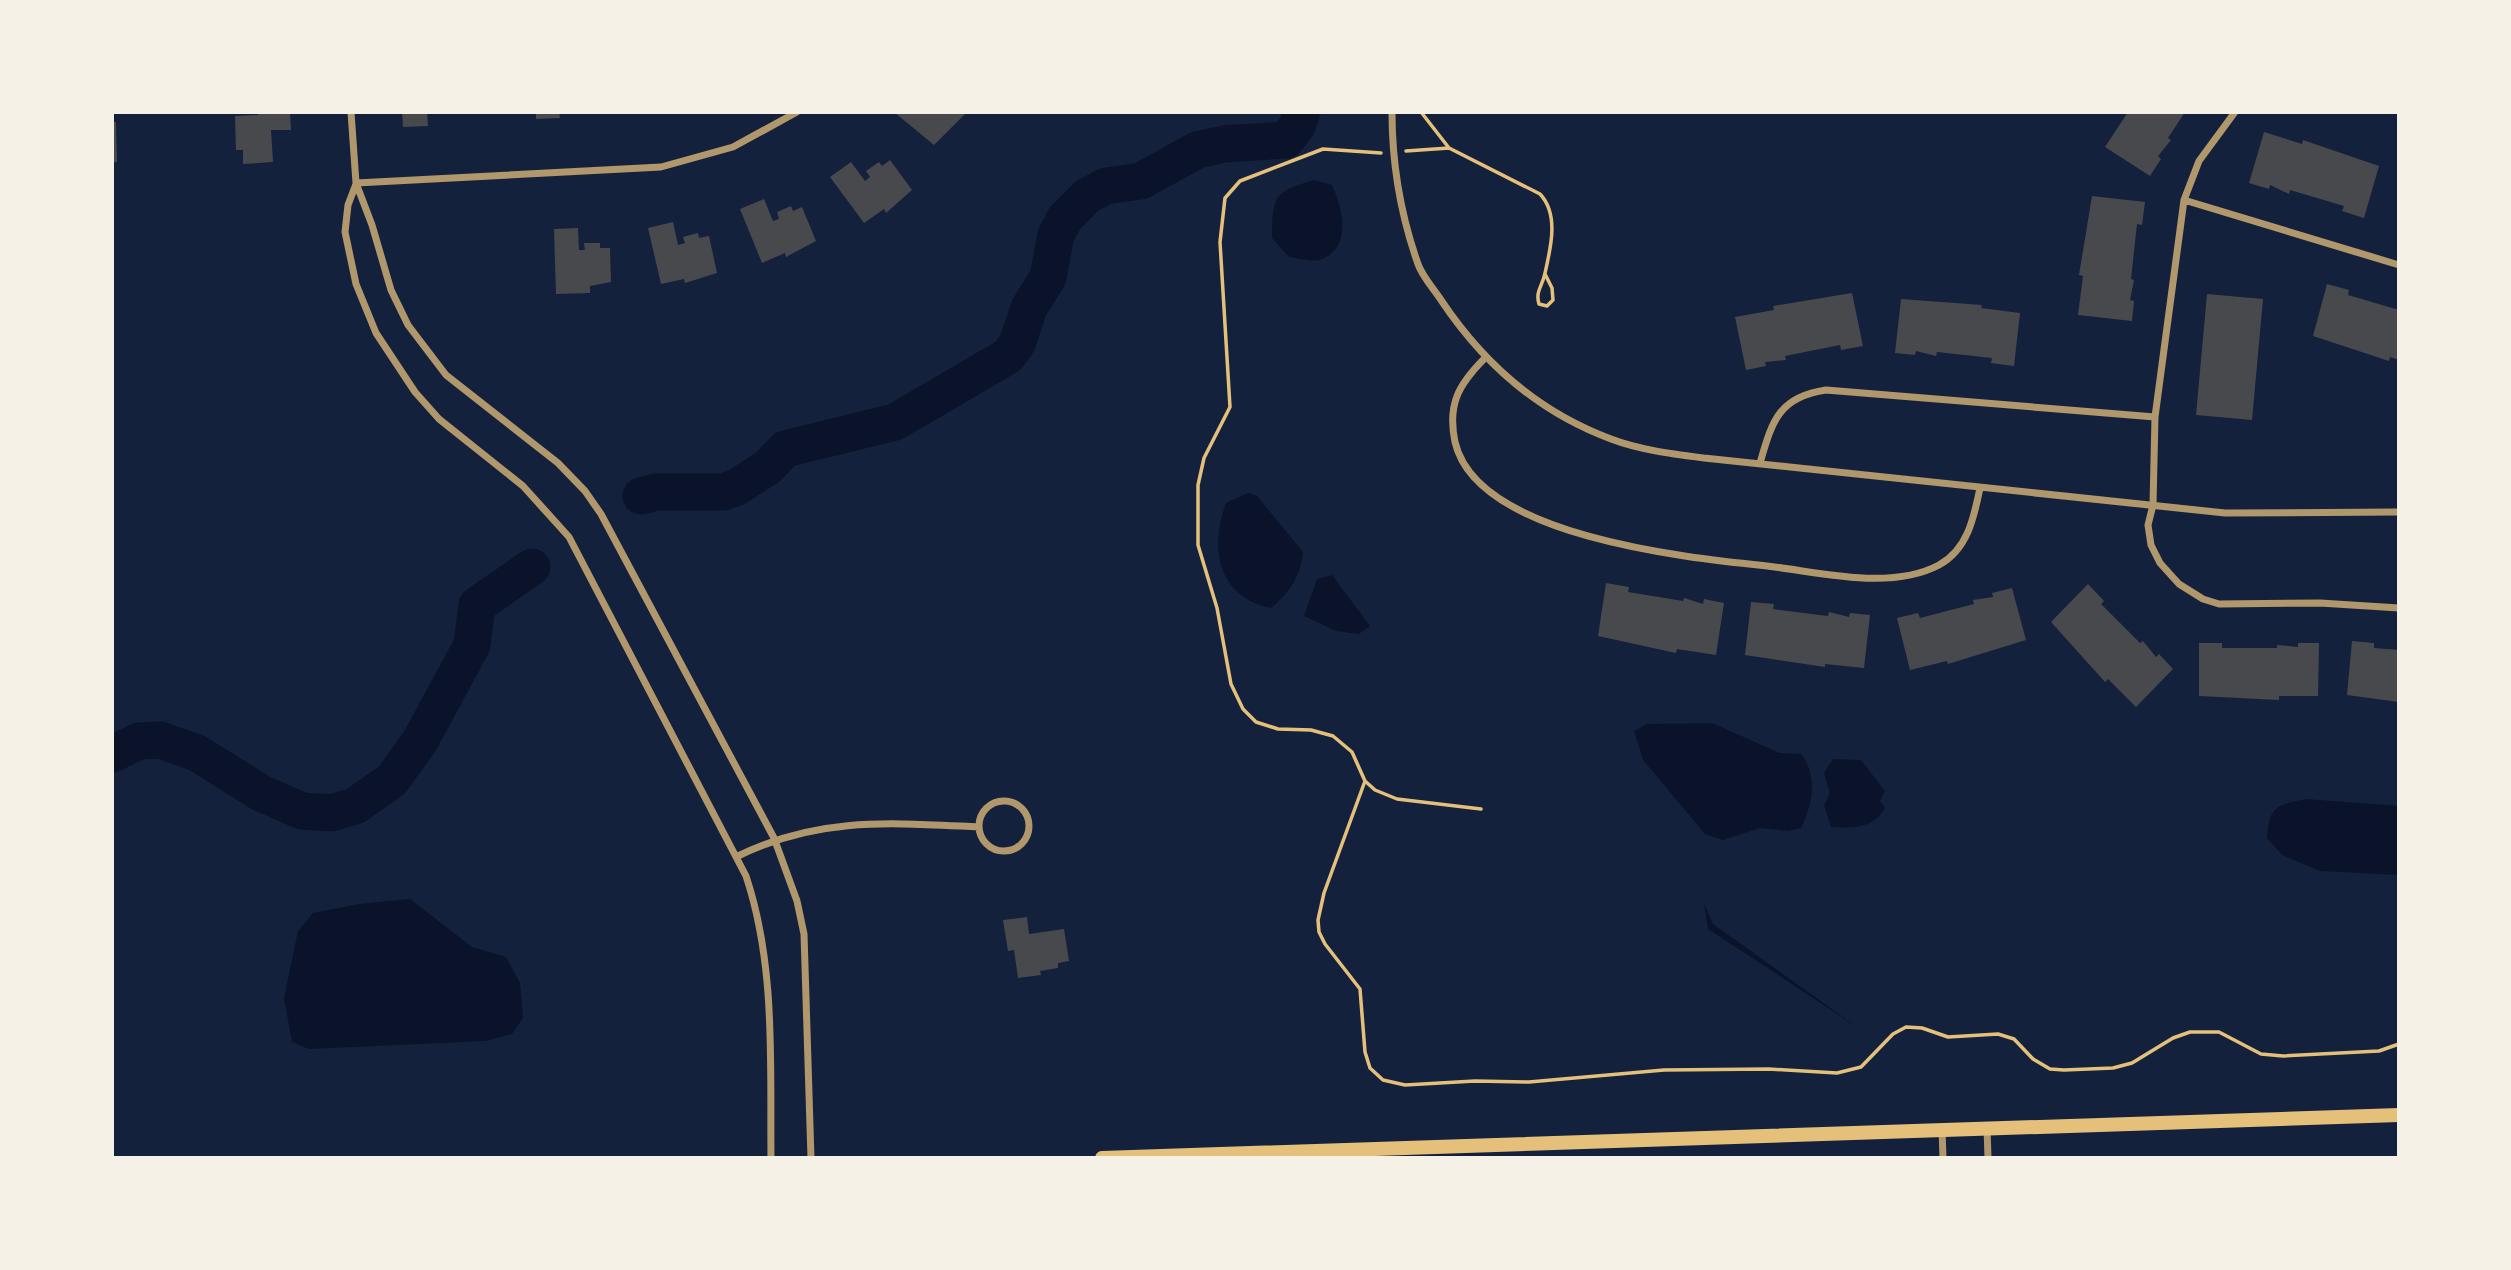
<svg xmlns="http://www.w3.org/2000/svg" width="2511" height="1270" font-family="Signika,sans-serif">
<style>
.water{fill:#0b132b}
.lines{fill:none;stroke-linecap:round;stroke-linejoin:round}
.river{stroke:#0b132b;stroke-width:37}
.building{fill:#48494c}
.path{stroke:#e5c07b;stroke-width:3.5}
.minor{stroke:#b1986c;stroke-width:7}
.secondary{stroke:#e5c07b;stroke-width:14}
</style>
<rect width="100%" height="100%" fill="#14213d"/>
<path class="water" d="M1314 180 1332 185C1342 207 1353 247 1322 259 1314 263 1298 258 1289 257L1272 238C1273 196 1273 192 1314 180Z
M1248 493 1257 496 1303 552C1301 575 1289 594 1271 608 1218 597 1209 549 1226 503Z
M1332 575 1370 626 1359 634 1336 631 1304 616 1317 579Z
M1712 723 1780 753 1801 754C1818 775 1813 804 1801 828L1789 831 1760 828 1723 840 1705 834 1643 760 1634 731 1647 724Z
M1833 759 1861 760 1885 791 1880 801 1885 808C1873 829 1853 828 1831 827L1824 805 1830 793 1824 773Z
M2306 799 2399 806V875L2320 871 2282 855 2267 838C2269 806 2277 805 2306 799Z
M410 899 472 947 506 957 520 983 523 1018 512 1034 486 1041 309 1049 292 1042 284 998 298 931 313 913 359 904Z
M1704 904 1713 924 1860 1029 1708 929Z"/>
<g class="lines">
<path class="river" d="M641 496 656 492H723L737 487 768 467 785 449 895 422 1008 356 1017 344 1029 308 1048 277 1056 235 1065 218 1087 196 1106 186 1141 181 1197 150 1224 144 1286 140 1297 126 1302 112
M112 754 139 741 160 740 197 753 261 793 302 811 331 813 355 806 392 780 420 741 472 645 477 605 532 567"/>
</g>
<path class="building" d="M258 112H290L291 130H271L273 162 243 164V150H236L235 116 258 115Z
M402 112H427L428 126 403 127Z
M536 112H559L560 118 536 119Z
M894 112H967L934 145Z
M2128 112H2185L2168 138 2171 140 2158 156 2161 159 2150 176 2105 147Z
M112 122H116L117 162H112Z
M2264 132 2302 144 2303 140 2379 166 2364 218 2342 211 2344 206 2290 190 2289 194 2270 185 2269 189 2249 183Z
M890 160 912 190 886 213 884 209 864 223 830 177 851 162 865 181 870 177 866 171 879 162 882 166Z
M2092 196 2145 202 2142 225 2137 224 2131 279 2134 280 2130 300 2134 301 2132 321 2078 315 2083 276 2079 275Z
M764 199 773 221 779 219 777 212 791 206 793 211 802 207 816 241 786 257 785 253 762 263 740 209Z
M673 222 678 245 685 243 683 237 698 233 699 238 709 236 717 273 685 283 684 279 661 284 648 228Z
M578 228 579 250H585L584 243H600V248H610L611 282 590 286V293L556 294 554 229Z
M2327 284 2349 290 2348 295 2399 310V360L2390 357 2389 361 2313 336Z
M1852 293 1863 346 1841 350 1840 345 1785 356 1786 360 1765 362 1766 366 1746 370 1735 317 1774 310 1773 306Z
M2207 294 2263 299 2252 420 2196 415Z
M1901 299 1982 305 1981 308 2020 313 2014 366 1991 363 1992 358 1937 352 1936 356 1916 351 1915 355 1895 353Z
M1606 583 1629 587 1628 592 1683 601 1684 598 1703 604 1704 599 1724 603 1716 655 1677 649 1676 653 1598 636Z
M2088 584 2104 601 2101 604 2140 643 2143 641 2156 657 2159 654 2173 669 2136 707 2108 679 2105 682 2051 622Z
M2012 588 2026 640 1948 664 1947 661 1910 670 1897 618 1918 613 1920 618 1974 604 1973 600 1993 597 1992 593Z
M1751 602 1774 604 1773 609 1828 616 1829 612 1849 617 1850 613 1870 615 1864 668 1825 664V667L1745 655Z
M2352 641 2374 643V648L2399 650V702L2347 695Z
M2199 643H2222V648H2277V645L2298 647V643H2319L2318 696H2279V700L2199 696Z
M1027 917 1029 934 1064 929 1069 961 1058 963V968L1040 971 1041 975 1018 978 1014 950 1008 951 1003 920Z"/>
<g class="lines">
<path class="path" d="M1421 112 1449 148 1540 194C1559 214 1551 247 1545 273 1543 285 1535 291 1539 304L1547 306 1553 300 1552 288 1545 274
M1406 151 1449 148
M1381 153 1323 149 1240 181 1225 198 1220 242 1230 407 1204 458 1198 485V545L1217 608 1231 684 1243 709 1256 722 1278 729 1311 730 1333 736 1352 752 1365 781 1375 790 1397 799 1481 809
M1365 781 1324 893 1318 920 1319 932 1325 944 1360 989 1365 1052 1370 1068 1383 1080 1405 1085 1475 1081 1529 1082 1664 1070 1769 1069 1837 1073 1861 1067 1893 1034 1906 1027 1922 1028 1948 1037 1998 1034 2014 1039 2033 1059 2050 1069 2064 1070 2113 1068 2132 1063 2173 1038 2190 1032H2219L2261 1054 2283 1056 2379 1051 2399 1044"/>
<path class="minor" d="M351 112 356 183 372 225 391 290 408 325 446 375 558 463 585 491 601 514 774 838 797 901 804 934 811 1158
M1392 112C1392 162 1401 216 1418 264 1422 276 1433 288 1441 300 1483 363 1538 412 1611 439 1640 450 1673 454 1704 458L2225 513 2399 512
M2235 112 2199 161 2184 200 2155 417 2153 505 2148 525 2151 545 2160 563 2179 584 2203 599 2219 604 2320 603 2399 608
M356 183 661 167 733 147 797 112
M356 184 348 205 345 232 356 284 376 333 415 392 439 419 523 486 569 537 746 876C776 966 770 1063 771 1158
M2184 200 2399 265
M1485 358C1459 384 1447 404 1455 442 1477 537 1689 558 1767 566 1820 572 1890 591 1939 565 1968 549 1974 517 1980 488
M1760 463C1772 422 1778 397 1826 390L2155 417
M979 826a25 25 0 1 1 50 0a25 25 0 1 1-50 0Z
M738 856C819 816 892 823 979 827
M1987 1127 1988 1158
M1942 1129 1943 1158"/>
<path class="secondary" d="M1102 1158 2399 1115"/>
</g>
<rect width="2511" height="1270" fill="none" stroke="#f6f1e7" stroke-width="228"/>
</svg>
